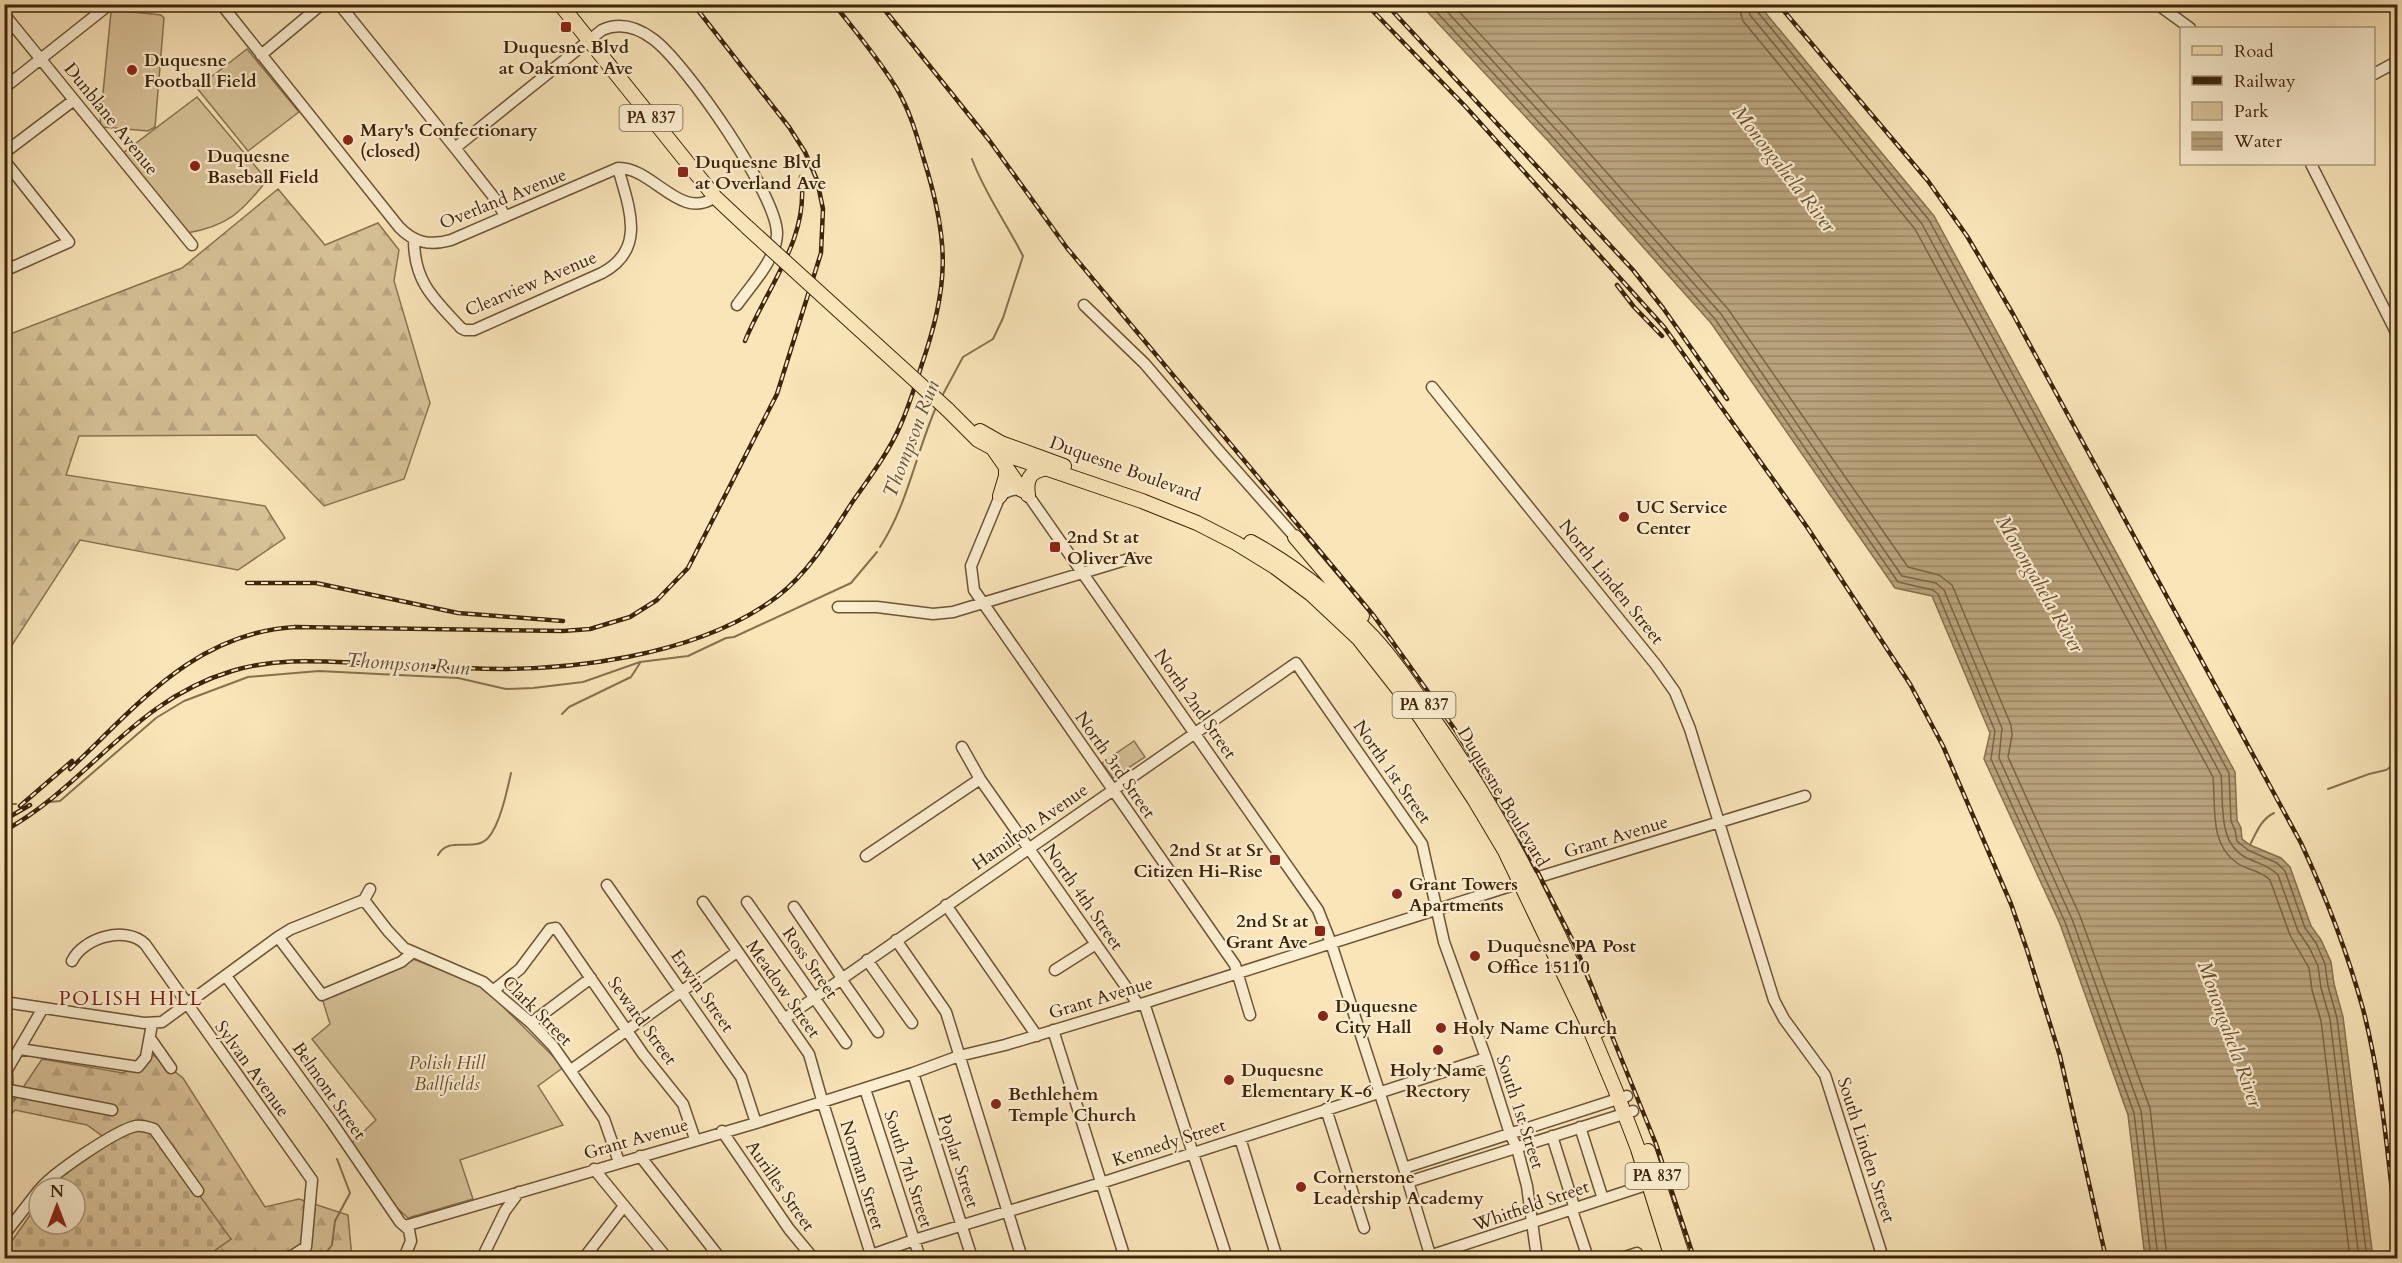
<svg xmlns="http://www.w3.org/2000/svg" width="2402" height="1263" font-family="Cardo,serif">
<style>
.forest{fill:url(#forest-firs);stroke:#8b7452;stroke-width:1.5}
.cemetery{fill:url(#cemetery-stones);stroke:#8b7452;stroke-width:1.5}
.park{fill:#d9c49a;stroke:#8b7452;stroke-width:1.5}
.water{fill:url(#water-rules);stroke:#87704e;stroke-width:1.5}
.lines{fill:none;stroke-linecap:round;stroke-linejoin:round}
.shore{stroke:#7b6442;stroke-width:1.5}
.stream{stroke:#87704e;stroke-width:2}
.minor-casing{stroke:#6c5435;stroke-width:13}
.major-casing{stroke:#3d2409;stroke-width:16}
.minor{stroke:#fbeed1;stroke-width:10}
.major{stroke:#f9e5b8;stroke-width:14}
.rail-casing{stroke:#3d2409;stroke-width:4.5}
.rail{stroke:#fbeed1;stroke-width:2;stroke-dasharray:7;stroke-linecap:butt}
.major-bridge-casing{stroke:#3d2409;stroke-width:16;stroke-linecap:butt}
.major-bridge{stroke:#f9e5b8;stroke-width:14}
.poi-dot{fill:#8f2418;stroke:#fbeed1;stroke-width:2}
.labels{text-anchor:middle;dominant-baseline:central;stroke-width:4.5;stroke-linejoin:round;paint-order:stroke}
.shield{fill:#fbeed1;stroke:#766145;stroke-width:1.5}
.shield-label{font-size:16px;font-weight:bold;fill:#3d2409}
.poi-label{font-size:18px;font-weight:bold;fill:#3d2409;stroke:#fbeed1;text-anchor:start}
.street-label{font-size:18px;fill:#3d2409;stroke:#fbeed1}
.park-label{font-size:18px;font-style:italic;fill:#644c2d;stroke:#fbeed1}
.water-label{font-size:20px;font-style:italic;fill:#685031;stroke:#fbeed1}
.neighbourhood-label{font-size:20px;letter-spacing:1.5px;fill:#7a1f14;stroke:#fbeed1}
</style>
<defs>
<pattern id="forest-firs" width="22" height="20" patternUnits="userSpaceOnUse" patternTransform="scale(1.5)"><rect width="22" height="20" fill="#d9c49a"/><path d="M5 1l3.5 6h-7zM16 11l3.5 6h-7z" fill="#bba883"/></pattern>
<pattern id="cemetery-stones" width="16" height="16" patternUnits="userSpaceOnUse" patternTransform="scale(1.5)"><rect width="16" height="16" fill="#d9c49a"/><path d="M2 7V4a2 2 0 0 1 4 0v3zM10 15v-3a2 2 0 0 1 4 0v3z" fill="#bba883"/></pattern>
<pattern id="water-rules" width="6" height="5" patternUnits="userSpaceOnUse" patternTransform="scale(1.5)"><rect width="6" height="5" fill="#b9a37c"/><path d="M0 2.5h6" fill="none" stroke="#988564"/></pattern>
</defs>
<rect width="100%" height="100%" fill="#f9e5b8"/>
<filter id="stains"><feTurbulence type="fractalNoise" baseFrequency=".00333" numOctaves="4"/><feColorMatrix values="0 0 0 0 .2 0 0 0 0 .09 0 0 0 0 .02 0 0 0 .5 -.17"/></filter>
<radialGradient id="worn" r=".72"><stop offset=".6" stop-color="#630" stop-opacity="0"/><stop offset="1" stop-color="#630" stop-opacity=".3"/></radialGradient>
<path class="forest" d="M278 189 325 245 378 223 399 250 394 281 430 403 404 479 324 506 256 435 79 436 66 475 265 506 285 538 238 570 80 540 5 656V336L182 268Z
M11 1031 14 1101 42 1059 123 1073 153 1055 183 1078 265 1207 299 1199 348 1215 352 1258H204L231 1239 125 1134 112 1143 87 1125 15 1110 5 1121V1034Z"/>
<path class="cemetery" d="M138 1129 155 1134 231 1239 204 1258H5V1251L39 1202V1224H75V1188H49C64 1170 116 1137 138 1129Z"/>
<path class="park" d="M114 10 161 15 164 18 155 127 148 131 103 127 100 123 111 12Z
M247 49 299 112 248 151 197 88Z
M197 97 267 180C242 212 228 226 187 233L123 153Z
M1134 741 1145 757 1113 778 1102 763Z
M413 959 482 986 564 1067 538 1086 563 1125 460 1160 473 1199 408 1218 390 1201 348 1146 376 1120 312 1039 330 1024 322 998Z"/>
<path class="water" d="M1421 5H1759L1934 216 2235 772 2237 820 2241 828 2242 839 2250 845 2281 858 2290 867 2311 926 2321 940 2331 962 2334 984 2343 1017 2373 1258H2145L2128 1115 2060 924 1984 759 1990 733 1932 596 1895 588 1711 323 1551 144Z"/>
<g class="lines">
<path class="shore" d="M1429 4 1555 140 1715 319 1898 582 1933 590 1938 594 1995 731 1991 759 2065 922 2134 1113 2151 1258
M1440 4 1561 135 1721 314 1902 576 1936 583 1944 590 2002 728 1999 758 2072 919 2141 1111 2158 1258
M1452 4 1568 129 1728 309 1908 567 1939 575 1952 585 2011 725 2012 735 2008 757 2080 916 2150 1108 2167 1258
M1738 4 1743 21 1915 229 2213 777C2216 807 2209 844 2237 863 2247 870 2262 871 2270 880L2290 935 2309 968 2312 990 2321 1021 2350 1258
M1747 4 1750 15 1922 224 2221 775C2224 802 2217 842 2245 857 2256 863 2269 865 2278 875L2298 931 2309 947 2318 966 2321 988 2330 1019 2359 1258
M1755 4 1757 11 1929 220 2229 773 2231 821 2235 830 2237 841 2248 850 2277 863 2285 871 2305 928 2316 943 2325 964 2328 986 2337 1018 2367 1258"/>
<path class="stream" d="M941 398 963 357 993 339 1003 318 1023 256C1007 224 985 194 972 159
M880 547C908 504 916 452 937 405
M562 714 569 707 631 677 640 663
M2328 789 2369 774 2386 770 2398 762
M50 802 60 801 156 718 184 701 248 677 319 671 458 678 506 689 533 688 583 682 640 662 688 656 726 638 734 637 851 583 877 552
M4 804H16
M2250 845C2256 833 2261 819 2274 813
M438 855C449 835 474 853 488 838 500 825 507 791 511 773
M322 1258 332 1245 335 1221 350 1193 337 1159"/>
<g class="minor-casing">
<path id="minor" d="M221 4 399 227C414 243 430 246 451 240L618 168C653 167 680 222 715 197
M339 4 455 148 496 200 505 216
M2157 4 2190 28
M4 14 192 245
M261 55 322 4
M2374 74 2398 61
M4 88 110 4
M455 148 602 30C620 22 637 27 653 39 685 62 778 196 777 234 776 260 751 285 737 305
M4 153 74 100
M4 160 69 242 4 271
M2311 164 2398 336
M414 240C414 282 434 299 461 328L465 330H474L602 273C647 249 629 208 618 168
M1084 305 1145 364 1219 451 1295 537
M1432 387 1656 665 1675 692 1690 729 1774 1000 1784 1019 1825 1075 1883 1258
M838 607H877L933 614 953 612 1132 558
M962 747 980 779 1138 1004
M866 856 980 779
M607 885 741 1077 756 1123
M364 900 388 931 404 948 483 982 531 1023 553 1046 604 1119 619 1162
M703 902 809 1054 822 1100 872 1258
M747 902 846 1043
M946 905 1037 1036
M794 907 842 978
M278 937 322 995 401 962 412 953
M896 940 946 1012 1022 1258
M867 960 912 1023
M72 961C83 938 125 925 145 944L312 1180 306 1247 289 1258
M1055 970 1096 944
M226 976 331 1121 400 1222 409 1230 411 1241 404 1258
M841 979 878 1032
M494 990 520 969 550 929 556 928 643 1054 683 1104 695 1139
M4 1002 144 1023 162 1022 278 937 291 929 364 900 370 889
M1144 1003 1227 1258
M1250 1015 1235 965 974 590 971 566 1000 496C1010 489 1019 487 1028 495L1318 910 1331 943 1404 1168 1431 1258
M784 1019 1296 663 1422 844 1444 942 1486 1058 1510 1134 1517 1148 1527 1186 1537 1258
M531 1023 591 978
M1053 1030 1125 1258
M150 1038 171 1068
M20 1049 138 1067 146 1057 152 1024
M571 1070 737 952
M913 1073 972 1258
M4 1075 43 1008
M4 1089 112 1110
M865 1089 920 1258
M1326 1109 1364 1228
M1580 1127 1603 1199
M722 1131 789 1229 813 1258
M1552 1136 1575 1209
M1240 1138 1277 1258
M640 1156 720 1258
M1404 1168 1627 1096
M594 1169 667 1258
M1408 1182 1633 1111
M41 1188C55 1172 116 1130 136 1126 143 1125 147 1127 154 1129L198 1191
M1572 1210 1588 1258
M405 1226 756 1123 913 1073 959 1056 1005 1045 1144 1003 1542 876 1805 796
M4 1235 39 1190
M482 1258 505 1211 519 1192
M584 1258 624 1206
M863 1258 914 1240 1101 1183 1486 1058
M1423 1258 1649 1184
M1622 1258 1637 1253"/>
</g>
<g class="major-casing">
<path id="major" d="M560 4 715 197 747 227
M947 409 978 440 1004 454 1142 501 1197 523 1236 543 1275 567 1311 594 1359 639 1421 718 1474 799 1505 851 1586 1020 1615 1089 1638 1149 1672 1258
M980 431 1001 443 1064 466
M994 450 1022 490
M1028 495C1026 480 1029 472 1044 469
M1000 496 1006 476V467
M1295 537 1362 616
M1251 542C1296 567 1338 600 1373 637 1395 661 1412 687 1430 714 1500 812 1555 919 1600 1030
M1648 1151 1683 1258"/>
</g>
<use href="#minor" class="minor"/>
<use href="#major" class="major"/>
<g class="rail-casing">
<path id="rail" d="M880 4 989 140 1067 248 1374 616 1456 731 1514 826 1575 945 1656 1144 1694 1258
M1366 4 1465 106 1664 327 1807 527 1910 684 1943 746 2011 904 2027 950 2060 1056 2106 1258
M1386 4 1633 270 1663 308 1727 399
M1778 4 1928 181 1967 236 2013 314 2301 843C2326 897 2347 951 2363 1009 2383 1086 2389 1168 2398 1247
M1617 285 1634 307 1662 336
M745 341C767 287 810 238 801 177
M247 583H316L458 613 563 621
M70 769C138 705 195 633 295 627L563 631 590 629 630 617 657 600 688 568 777 394 821 253 823 209 817 180 805 152 789 127 693 4
M20 806 72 761
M4 820 30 805
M4 831C89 784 132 701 232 671 274 658 316 661 360 663 395 665 430 667 466 668 563 673 698 657 778 596 810 571 831 535 853 501 870 477 889 452 901 424 909 406 915 386 921 367 949 285 950 243 924 160 917 136 910 111 897 89 879 59 856 32 834 4"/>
</g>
<use href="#rail" class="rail"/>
<g class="major-bridge-casing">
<path id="major-bridge" d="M747 227 947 409"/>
</g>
<use href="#major-bridge" class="major-bridge"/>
</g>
<g class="poi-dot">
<rect x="560" y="21" width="12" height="12" rx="3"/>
<circle cx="132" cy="70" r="6"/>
<circle cx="348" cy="140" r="6"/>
<circle cx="195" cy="166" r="6"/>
<rect x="677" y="166" width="12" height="12" rx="3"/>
<circle cx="1624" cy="517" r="6"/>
<rect x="1049" y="541" width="12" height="12" rx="3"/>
<rect x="1269" y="854" width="12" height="12" rx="3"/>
<circle cx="1397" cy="894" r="6"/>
<rect x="1314" y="925" width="12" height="12" rx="3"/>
<circle cx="1475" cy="956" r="6"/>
<circle cx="1323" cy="1016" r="6"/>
<circle cx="1441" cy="1028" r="6"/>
<circle cx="1438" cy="1050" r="6"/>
<circle cx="1229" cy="1080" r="6"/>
<circle cx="996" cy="1104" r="6"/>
<circle cx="1301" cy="1187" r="6"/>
</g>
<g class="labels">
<g class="shield">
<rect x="619.5" y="105" width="63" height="26" rx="4.5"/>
<rect x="1392.5" y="692" width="63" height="26" rx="4.5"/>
<rect x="1625.5" y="1163" width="63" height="26" rx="4.5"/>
</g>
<g class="shield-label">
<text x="651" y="118">PA 837</text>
<text x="1424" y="705">PA 837</text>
<text x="1657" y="1176">PA 837</text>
</g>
<g class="poi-label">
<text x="566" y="47" text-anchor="middle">Duquesne Blvd<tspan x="566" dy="21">at Oakmont Ave</tspan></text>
<text x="144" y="60">Duquesne<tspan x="144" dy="21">Football Field</tspan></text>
<text x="360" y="130">Mary's Confectionary<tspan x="360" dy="21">(closed)</tspan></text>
<text x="207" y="156">Duquesne<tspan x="207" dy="21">Baseball Field</tspan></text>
<text x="695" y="162">Duquesne Blvd<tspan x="695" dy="21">at Overland Ave</tspan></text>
<text x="1636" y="507">UC Service<tspan x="1636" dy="21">Center</tspan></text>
<text x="1067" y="537">2nd St at<tspan x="1067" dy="21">Oliver Ave</tspan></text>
<text x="1263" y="850" text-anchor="end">2nd St at Sr<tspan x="1263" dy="21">Citizen Hi-Rise</tspan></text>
<text x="1409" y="884">Grant Towers<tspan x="1409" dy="21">Apartments</tspan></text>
<text x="1308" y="921" text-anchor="end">2nd St at<tspan x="1308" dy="21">Grant Ave</tspan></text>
<text x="1487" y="946">Duquesne PA Post<tspan x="1487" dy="21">Office 15110</tspan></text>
<text x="1335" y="1006">Duquesne<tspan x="1335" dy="21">City Hall</tspan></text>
<text x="1453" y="1028">Holy Name Church</text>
<text x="1241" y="1070">Duquesne<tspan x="1241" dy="21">Elementary K-6</tspan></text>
<text x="1438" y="1070" text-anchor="middle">Holy Name<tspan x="1438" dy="21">Rectory</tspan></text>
<text x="1008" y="1094">Bethlehem<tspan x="1008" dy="21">Temple Church</tspan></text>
<text x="1313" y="1177">Cornerstone<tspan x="1313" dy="21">Leadership Academy</tspan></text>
</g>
<g class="street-label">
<text transform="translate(111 119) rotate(51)">Dunblane Avenue</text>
<text transform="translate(503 199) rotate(-22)">Overland Avenue</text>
<text transform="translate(531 284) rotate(-23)">Clearview Avenue</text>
<text transform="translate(1125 469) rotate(20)">Duquesne Boulevard</text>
<text transform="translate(1611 582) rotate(51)">North Linden Street</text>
<text transform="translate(1195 704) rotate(55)">North 2nd Street</text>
<text transform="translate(1115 765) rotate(55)">North 3rd Street</text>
<text transform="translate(1392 772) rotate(55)">North 1st Street</text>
<text transform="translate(1503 797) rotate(59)">Duquesne Boulevard</text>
<text transform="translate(1030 827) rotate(-35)">Hamilton Avenue</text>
<text transform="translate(1616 837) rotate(-17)">Grant Avenue</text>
<text transform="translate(1083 897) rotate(55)">North 4th Street</text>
<text transform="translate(810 963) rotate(55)">Ross Street</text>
<text transform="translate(783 989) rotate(55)">Meadow Street</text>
<text transform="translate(702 991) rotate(55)">Erwin Street</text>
<text transform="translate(1101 998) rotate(-17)">Grant Avenue</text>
<text transform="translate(537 1011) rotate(45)">Clark Street</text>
<text transform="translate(642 1021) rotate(54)">Seward Street</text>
<text transform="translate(252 1069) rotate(54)">Sylvan Avenue</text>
<text transform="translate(329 1091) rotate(55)">Belmont Street</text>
<text transform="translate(1520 1112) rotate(72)">South 1st Street</text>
<text transform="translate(636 1139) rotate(-16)">Grant Avenue</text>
<text transform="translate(1169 1143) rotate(-18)">Kennedy Street</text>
<text transform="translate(1866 1150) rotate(72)">South Linden Street</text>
<text transform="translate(958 1161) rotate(72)">Poplar Street</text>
<text transform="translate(908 1169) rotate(72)">South 7th Street</text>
<text transform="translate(862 1175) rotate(73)">Norman Street</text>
<text transform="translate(780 1186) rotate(55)">Aurilles Street</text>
<text transform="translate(1531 1206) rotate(-19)">Whitfield Street</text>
</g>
<g class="park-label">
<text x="447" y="1063">Polish Hill<tspan x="447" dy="21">Ballfields</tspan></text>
</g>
<g class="water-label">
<text transform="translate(1784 169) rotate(52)">Monongahela River</text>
<text transform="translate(911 439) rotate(-69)">Thompson Run</text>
<text transform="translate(2040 584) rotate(60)">Monongahela River</text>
<text transform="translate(408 664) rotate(4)">Thompson Run</text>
<text transform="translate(2230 1034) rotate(70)">Monongahela River</text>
</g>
<g class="neighbourhood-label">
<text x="131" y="998">POLISH HILL</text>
</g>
</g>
<rect width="2402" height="1263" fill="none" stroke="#f9e5b8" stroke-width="24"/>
<rect x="6" y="6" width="2390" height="1251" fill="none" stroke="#3d2409" stroke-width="3"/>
<rect x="12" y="12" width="2378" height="1239" fill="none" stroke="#3d2409" stroke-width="1.5"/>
<rect x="2180" y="27" width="195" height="138" fill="#fbeed1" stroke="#af9d81" stroke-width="1.5"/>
<rect x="2192" y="46" width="30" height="9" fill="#f9e5b8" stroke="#af9d81" stroke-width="1.5"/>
<text x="2234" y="57" font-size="18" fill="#3d2409">Road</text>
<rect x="2192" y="76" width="30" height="9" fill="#3d2409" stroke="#af9d81" stroke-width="1.5"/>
<text x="2234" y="87" font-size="18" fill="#3d2409">Railway</text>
<rect x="2192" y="102" width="30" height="18" fill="#d9c49a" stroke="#af9d81" stroke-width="1.5"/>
<text x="2234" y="117" font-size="18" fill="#3d2409">Park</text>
<rect x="2192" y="132" width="30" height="18" fill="url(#water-rules)" stroke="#af9d81" stroke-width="1.5"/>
<text x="2234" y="147" font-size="18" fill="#3d2409">Water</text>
<g transform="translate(57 1206)"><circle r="28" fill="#fbeed1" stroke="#af9d81" stroke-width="1.5"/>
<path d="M0-4.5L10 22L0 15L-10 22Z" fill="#8f2418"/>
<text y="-9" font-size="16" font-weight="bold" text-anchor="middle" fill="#3d2409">N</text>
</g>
<rect width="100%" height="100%" filter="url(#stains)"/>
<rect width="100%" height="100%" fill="url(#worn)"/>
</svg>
